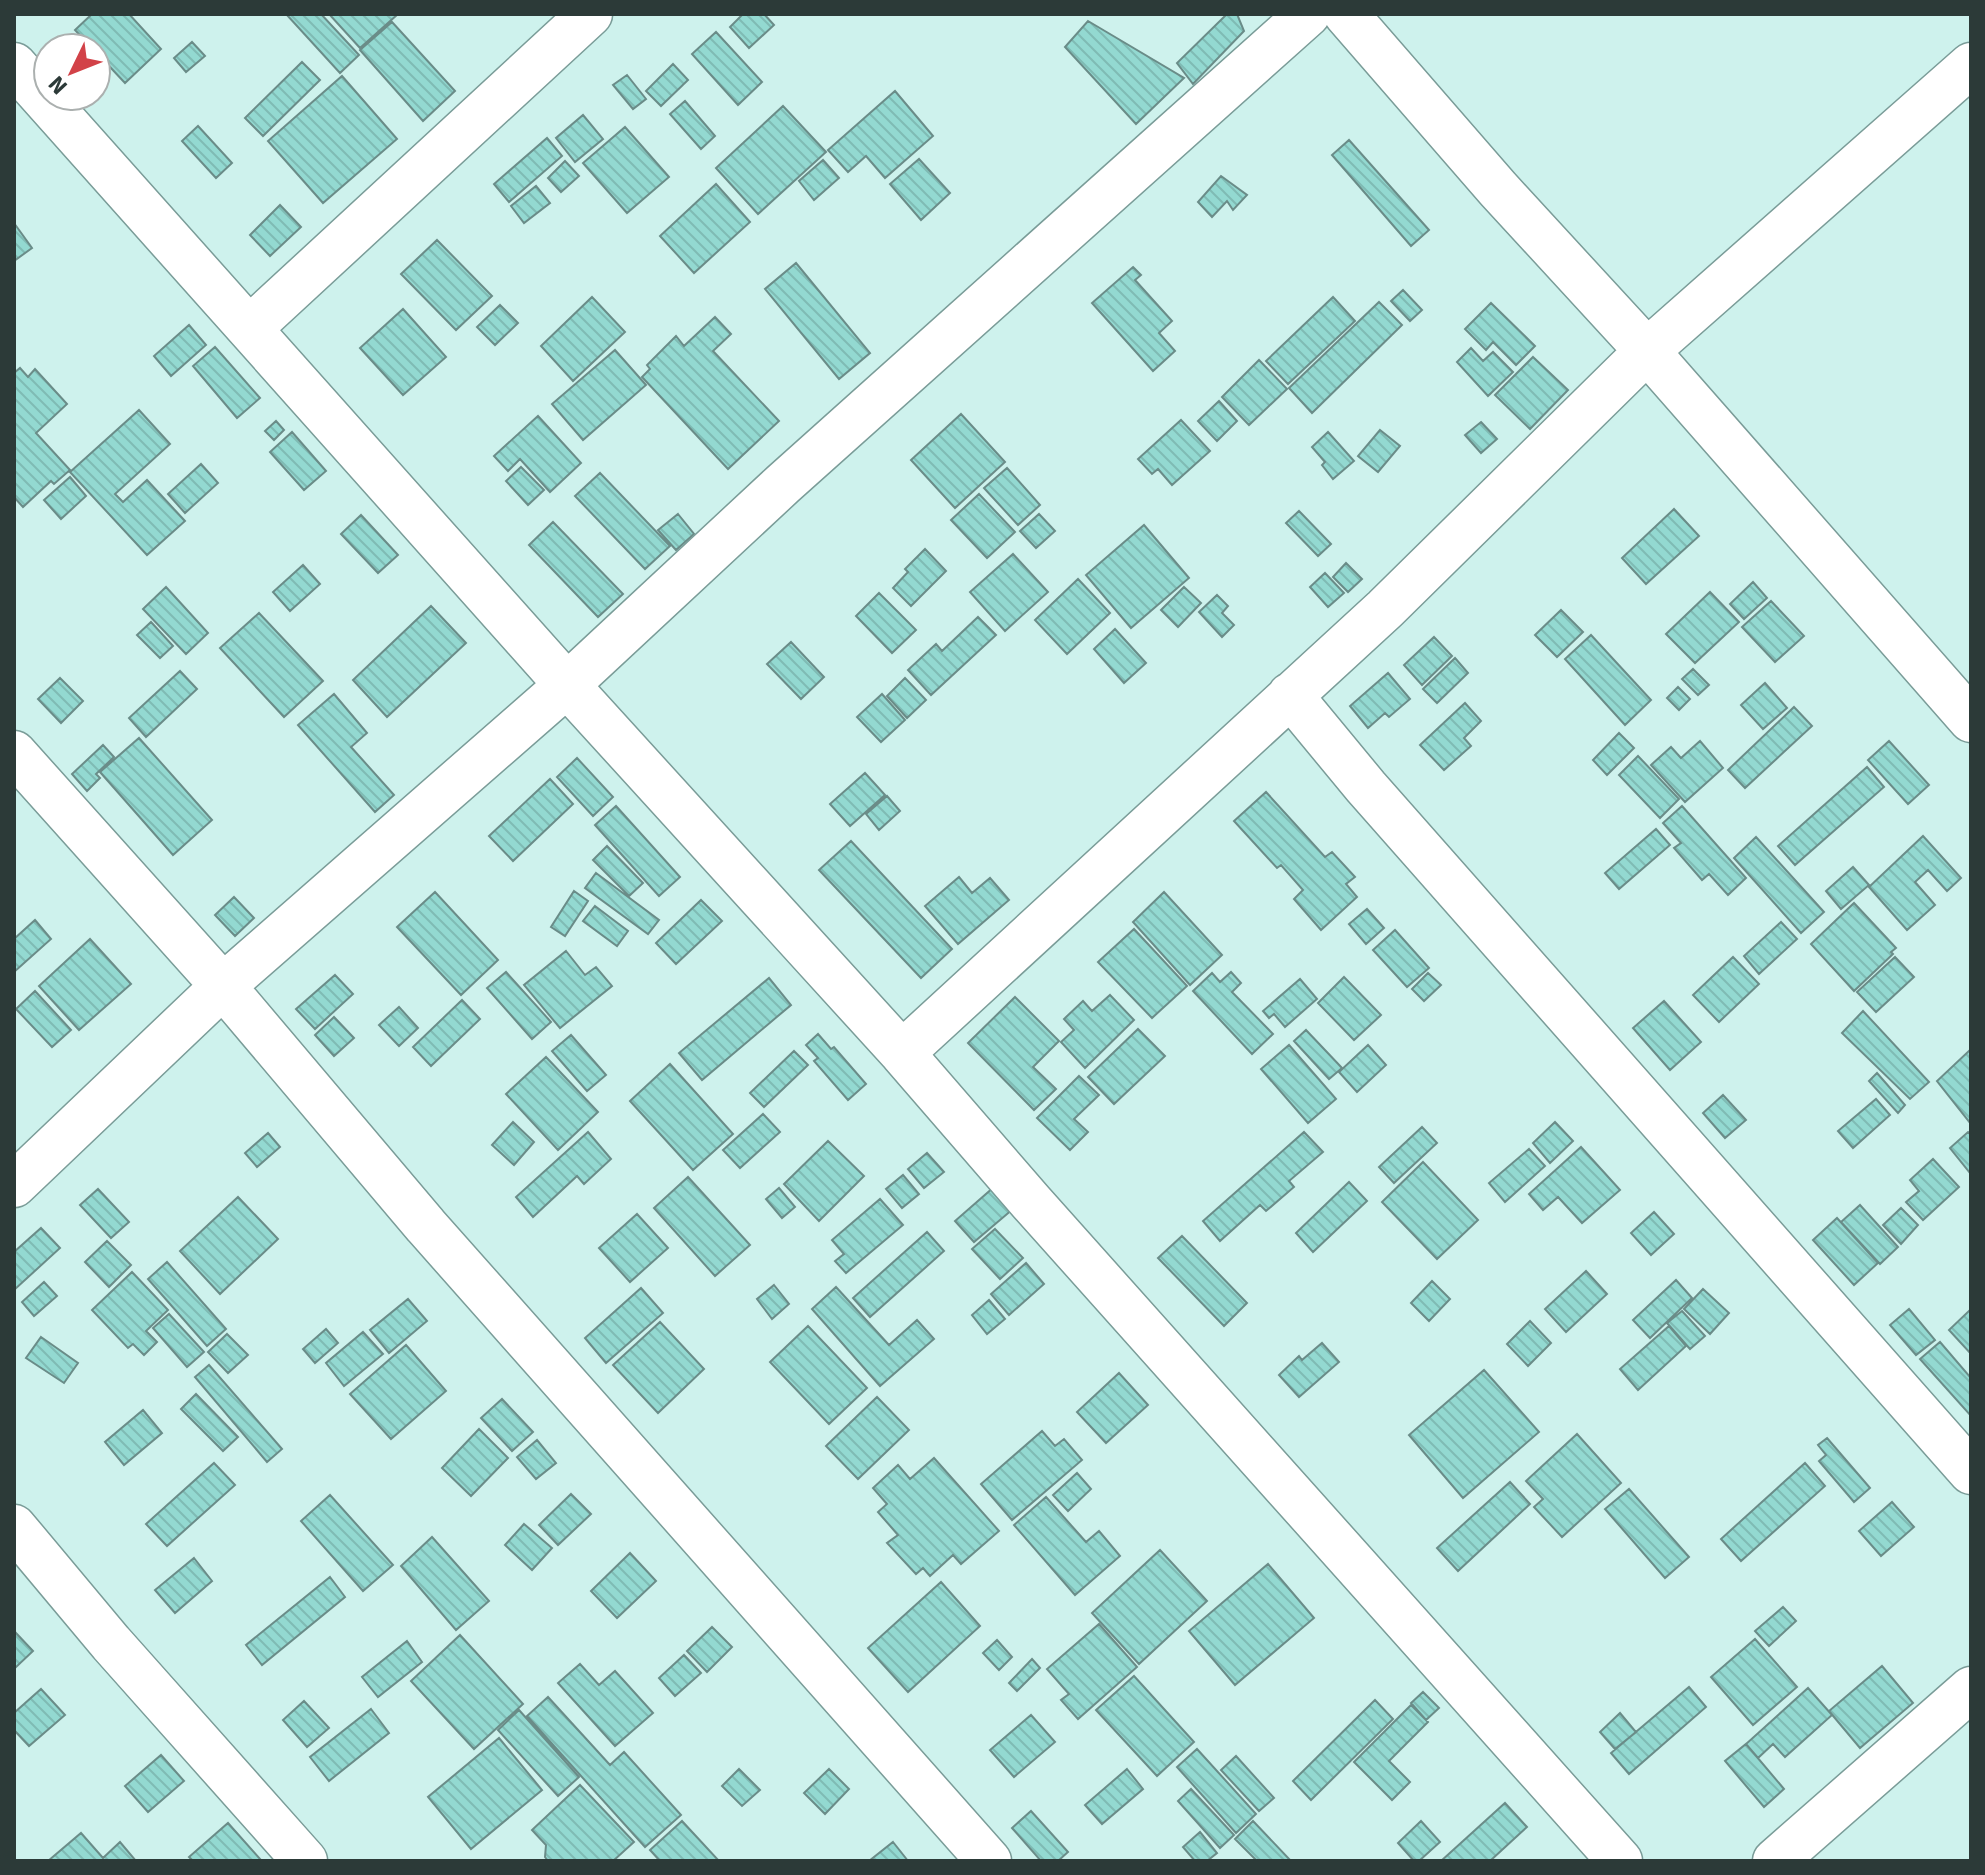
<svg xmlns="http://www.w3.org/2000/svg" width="1985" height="1875" font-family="Signika,sans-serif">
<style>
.building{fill:url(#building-back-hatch);stroke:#6a8c88;stroke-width:2}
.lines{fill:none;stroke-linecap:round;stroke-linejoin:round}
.street-casing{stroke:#7a9c98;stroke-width:47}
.street{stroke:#fff;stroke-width:44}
</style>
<defs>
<pattern id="building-back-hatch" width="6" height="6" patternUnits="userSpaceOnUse" patternTransform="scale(2)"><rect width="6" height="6" fill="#93d9d1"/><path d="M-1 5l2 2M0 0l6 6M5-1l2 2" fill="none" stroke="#7fbbb4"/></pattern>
</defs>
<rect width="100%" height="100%" fill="#cef2ed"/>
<path class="building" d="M92 14H129L161 49 125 83 96 52V48H92L75 30Z
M286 14H321L359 55 340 73Z
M329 14H398L360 48Z
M743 14H764L774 25 749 48 730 27Z
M1227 14H1237L1244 31 1193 84 1177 63Z
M1088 21 1184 78 1136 124 1065 47Z
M392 22 455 91 423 121 360 50Z
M716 32 762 82 738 105 692 54Z
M192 42 205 56 186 72 174 58Z
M302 62 320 80 263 136 245 118Z
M673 64 688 80 661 106 646 91Z
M627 75 646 99 633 109 613 85Z
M342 76 397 139 323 203 268 141Z
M895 91 933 136 885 178 866 156 848 172 828 150Z
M685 101 715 136 701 149 670 114Z
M783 106 826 152 758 214 716 168Z
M583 115 603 139 575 162 556 138Z
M198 126 232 163 216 178 182 141Z
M625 127 669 177 627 213 583 163Z
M547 138 562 156 509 202 494 184Z
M1349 140 1429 230 1411 246 1332 155Z
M919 159 950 193 921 220 890 184Z
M823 160 839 178 814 200 799 181Z
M565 161 579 176 561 192 548 178Z
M1221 176 1247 195 1233 210 1227 201 1212 217 1198 202Z
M716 184 750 222 694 273 660 236Z
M536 186 550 203 524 223 511 206Z
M280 205 301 227 270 256 250 235Z
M14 223 32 248 14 261Z
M437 240 492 296 456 330 401 274Z
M796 263 870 353 839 379 765 289Z
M1133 267 1141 275 1135 280 1172 321 1159 333 1175 351 1153 371 1092 303Z
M1403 290 1422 310 1410 321 1391 301Z
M592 297 625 332 573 381 541 346Z
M1333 297 1355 321 1288 384 1266 361Z
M1379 302 1402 325 1312 413 1289 388Z
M1491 303 1535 346 1516 365 1493 342 1486 350 1465 329Z
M500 305 518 323 495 345 477 327Z
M403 309 446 357 403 395 360 348Z
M715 317 731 334 713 351 779 421 728 469 642 377 650 369 647 365 676 336 684 346Z
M189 325 206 345 171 376 154 356Z
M215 347 260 398 237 418 193 366Z
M1471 348 1483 361 1493 352 1513 372 1488 396 1457 362Z
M615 350 646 385 583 440 552 404Z
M1533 357 1568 390 1530 429 1495 395Z
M1259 360 1287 389 1249 425 1222 397Z
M20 368 28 377 35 369 67 404 36 433 70 470 54 484 51 481 23 507 14 497V373Z
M1219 401 1237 421 1217 441 1198 421Z
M139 410 170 444 115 494 123 502 147 480 185 521 147 555 70 472Z
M961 414 1005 462 955 508 911 460Z
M538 416 581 463 550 492 520 459 508 471 494 456Z
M1181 420 1210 451 1172 485 1158 469 1152 474 1138 459Z
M276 421 284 430 274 440 265 431Z
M1481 422 1497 439 1481 453 1465 435Z
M1380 430 1400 446 1378 472 1358 456Z
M292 432 326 471 304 490 270 452Z
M1328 432 1354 461 1333 479 1322 465 1325 462 1312 447Z
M201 464 218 483 185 513 168 494Z
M521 467 544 490 528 505 506 481Z
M1007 468 1040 505 1018 525 984 488Z
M600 473 670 546 645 569 575 496Z
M70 477 86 496 61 519 44 500Z
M979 494 1015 532 987 558 951 520Z
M1674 509 1699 536 1646 584 1622 558Z
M1299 511 1331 544 1318 556 1286 523Z
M678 514 694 534 676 550 658 530Z
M1039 514 1055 531 1036 548 1020 531Z
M361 515 398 555 378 573 341 534Z
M553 522 623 594 598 617 529 545Z
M1144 525 1189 578 1131 628 1086 575Z
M925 549 946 571 911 606 893 588 908 572 905 569Z
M1013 554 1048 592 1005 631 970 592Z
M1346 563 1362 579 1348 592 1333 577Z
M303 565 320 584 290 611 273 592Z
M1325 573 1344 593 1328 607 1310 587Z
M1078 579 1110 613 1067 654 1035 620Z
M1753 582 1767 598 1744 619 1730 604Z
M166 587 208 633 186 654 143 609Z
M1184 587 1201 603 1178 627 1161 610Z
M1710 592 1739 622 1695 663 1666 634Z
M879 593 916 630 892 653 856 616Z
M1217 595 1228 606 1222 613 1234 625 1222 637 1199 612Z
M1771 601 1804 636 1775 662 1742 627Z
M431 606 466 643 387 717 353 680Z
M1561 610 1583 632 1557 657 1535 635Z
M259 613 323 681 284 717 220 648Z
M978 617 996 635 931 695 908 670 936 644 942 651Z
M151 622 173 646 160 658 137 635Z
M1115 629 1146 663 1124 683 1094 649Z
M1591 635 1651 700 1625 725 1565 659Z
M1434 637 1452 656 1422 685 1404 665Z
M791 642 824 677 801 699 767 664Z
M1455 658 1468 673 1437 703 1423 689Z
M1693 669 1709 685 1698 695 1682 679Z
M180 671 197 689 146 737 129 718Z
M1388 673 1410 699 1389 717 1385 713 1368 728 1350 706Z
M60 678 83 701 61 723 38 699Z
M905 678 926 700 907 718 887 696Z
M1765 683 1787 708 1763 729 1741 705Z
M1678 687 1690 699 1679 710 1667 698Z
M334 694 367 733 351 747 394 795 375 812 298 725Z
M882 694 905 720 881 742 857 717Z
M1465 703 1481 721 1464 738 1471 746 1444 770 1420 745Z
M1794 707 1812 726 1745 788 1728 770Z
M1619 733 1634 748 1607 775 1593 760Z
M139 738 212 820 173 855 100 772Z
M1700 741 1723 768 1685 802 1651 765 1671 747 1681 758Z
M1889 741 1929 785 1908 804 1868 760Z
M103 745 114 757 96 774 100 778 87 791 72 774Z
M1638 756 1679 799 1660 818 1619 775Z
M577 758 613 797 593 816 557 777Z
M1867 767 1884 787 1795 865 1778 846Z
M865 773 885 795 850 826 830 804Z
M550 779 573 804 513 861 489 836Z
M1266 792 1325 857 1332 852 1355 877 1346 884 1357 897 1321 930 1294 899 1303 890 1281 865 1277 868 1234 821Z
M887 796 900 811 879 830 866 814Z
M616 806 680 877 659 896 595 825Z
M1682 806 1746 878 1728 895 1709 874 1702 880 1674 848 1681 843 1663 823Z
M1656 829 1670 845 1619 889 1605 873Z
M1923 836 1961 878 1947 891 1928 870 1915 882 1935 905 1907 930 1869 887Z
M1756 837 1824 912 1801 933 1734 858Z
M851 841 952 949 921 978 819 870Z
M607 846 643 883 629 896 593 860Z
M1853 867 1869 885 1841 909 1826 891Z
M596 873 659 920 648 934 585 888Z
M959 877 972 893 990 878 1009 900 958 944 925 906Z
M574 891 588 901 565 936 551 927Z
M435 892 498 960 461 995 397 927Z
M1164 892 1222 955 1190 985 1133 922Z
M234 897 254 918 235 936 215 915Z
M701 900 722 921 676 964 656 943Z
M1854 903 1896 948 1891 952 1893 954 1854 991 1811 944Z
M595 906 628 931 617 946 583 921Z
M1367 909 1384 928 1366 944 1349 924Z
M35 920 51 939 14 972V939Z
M1781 922 1797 939 1759 974 1744 956Z
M1134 929 1187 986 1152 1018 1098 962Z
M1395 930 1429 968 1407 987 1373 950Z
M90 939 131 984 79 1030 39 986Z
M566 951 585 975 596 967 612 986 560 1028 524 985Z
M1733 957 1759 984 1719 1022 1693 995Z
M1895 957 1914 977 1876 1012 1857 992Z
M506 972 551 1022 532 1039 487 988Z
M1231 972 1241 983 1232 992 1273 1034 1252 1054 1193 991 1212 973 1220 982Z
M1428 973 1441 985 1424 1001 1412 989Z
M335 975 353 994 315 1029 296 1009Z
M1344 977 1381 1015 1354 1040 1318 1003Z
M769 978 791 1005 702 1080 679 1053Z
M1300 979 1317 999 1285 1027 1274 1014 1269 1018 1263 1011Z
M35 991 71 1030 52 1047 16 1009Z
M1110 995 1134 1020 1085 1068 1061 1042 1074 1030 1064 1019 1083 1001 1092 1011Z
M1015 997 1059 1041 1033 1067 1056 1089 1034 1110 968 1043Z
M462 1000 480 1019 431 1066 413 1047Z
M1664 1001 1701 1042 1670 1070 1633 1028Z
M399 1007 418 1028 399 1046 379 1025Z
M1863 1011 1929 1082 1910 1099 1842 1033Z
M334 1017 354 1038 334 1056 315 1035Z
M1138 1029 1165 1056 1114 1104 1088 1077Z
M1306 1030 1342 1068 1329 1079 1294 1041Z
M818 1034 831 1049 834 1047 866 1084 848 1100 814 1061 818 1058 806 1045Z
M571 1035 606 1075 587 1091 552 1051Z
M1289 1045 1336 1099 1308 1123 1261 1069Z
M1368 1045 1386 1065 1357 1092 1339 1072Z
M1971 1049V1124L1937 1081Z
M794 1051 808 1065 764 1107 750 1093Z
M546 1057 598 1112 558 1150 506 1094Z
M670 1064 733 1134 693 1170 630 1101Z
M1877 1073 1905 1105 1898 1113 1869 1081Z
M1079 1076 1099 1095 1074 1119 1088 1132 1070 1150 1037 1118Z
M1723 1095 1746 1120 1725 1138 1703 1113Z
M1876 1099 1890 1115 1853 1148 1838 1131Z
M763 1114 780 1132 740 1168 723 1150Z
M513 1122 534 1142 514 1165 492 1145Z
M1555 1122 1573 1141 1550 1163 1533 1143Z
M1422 1127 1437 1143 1394 1183 1379 1167Z
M588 1132 611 1159 584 1184 577 1176 533 1217 516 1197Z
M1304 1132 1323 1152 1289 1181 1294 1187 1266 1211 1260 1205 1220 1241 1203 1221Z
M1968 1132 1971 1135 1970 1173 1950 1148Z
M268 1133 280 1147 257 1167 245 1153Z
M828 1141 864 1176 819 1221 784 1184Z
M1581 1147 1620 1190 1582 1223 1558 1197 1543 1210 1529 1194Z
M1529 1149 1545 1166 1505 1202 1489 1183Z
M927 1153 944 1172 924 1188 908 1169Z
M1933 1159 1959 1187 1923 1220 1906 1202 1919 1191 1910 1180Z
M1423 1162 1478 1220 1437 1259 1382 1202Z
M903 1175 919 1194 902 1208 886 1189Z
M688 1177 750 1245 715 1276 654 1208Z
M1349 1182 1367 1201 1313 1252 1296 1233Z
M994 1187 1013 1209 974 1242 955 1221Z
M779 1188 795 1207 782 1218 766 1199Z
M98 1189 129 1222 111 1238 80 1205Z
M238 1197 278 1239 220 1294 180 1251Z
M880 1199 903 1225 846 1273 835 1261 844 1254 832 1240Z
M1860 1205 1898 1247 1880 1264 1841 1222Z
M1901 1208 1918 1225 1901 1244 1883 1225Z
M1654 1212 1674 1234 1651 1255 1631 1233Z
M637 1214 668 1248 630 1282 599 1248Z
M1837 1218 1878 1263 1854 1285 1813 1240Z
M41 1228 60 1248 14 1290V1252Z
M995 1229 1023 1258 1000 1279 972 1249Z
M927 1232 944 1251 870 1317 853 1298Z
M1182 1236 1247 1303 1224 1326 1158 1258Z
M107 1241 131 1265 109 1287 85 1262Z
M167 1262 226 1329 207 1346 148 1279Z
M1026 1263 1044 1284 1009 1315 991 1294Z
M1586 1271 1607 1294 1566 1332 1545 1309Z
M132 1272 168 1310 146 1331 157 1342 144 1355 133 1344 128 1348 92 1310Z
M1676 1280 1692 1298 1650 1338 1633 1320Z
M1432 1281 1450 1299 1429 1321 1411 1303Z
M44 1282 57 1296 34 1316 22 1302Z
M774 1285 789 1304 772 1319 757 1299Z
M836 1287 889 1345 917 1320 934 1339 880 1386 812 1309Z
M641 1288 663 1313 606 1363 585 1338Z
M1703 1289 1729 1313 1710 1334 1684 1309Z
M408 1299 427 1321 389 1353 370 1330Z
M989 1300 1005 1319 987 1334 972 1315Z
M1909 1309 1935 1340 1916 1355 1890 1325Z
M1971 1309V1354L1949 1330Z
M1682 1311 1705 1336 1690 1349 1667 1323Z
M169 1314 204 1352 187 1367 153 1328Z
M1530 1321 1551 1343 1528 1366 1507 1344Z
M660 1322 704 1369 658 1413 613 1365Z
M808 1326 867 1388 829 1424 770 1362Z
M1669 1326 1686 1346 1638 1390 1620 1369Z
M326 1329 338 1343 315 1363 303 1349Z
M363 1332 383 1354 344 1386 326 1363Z
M227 1334 248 1355 228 1373 208 1352Z
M41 1337 78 1363 64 1383 26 1358Z
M1940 1342 1971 1378V1416L1920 1359Z
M1322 1343 1339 1362 1299 1397 1279 1375 1299 1356 1302 1360Z
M406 1345 446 1391 391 1439 350 1394Z
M209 1365 282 1449 267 1462 195 1377Z
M1484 1370 1539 1432 1463 1498 1409 1435Z
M1119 1373 1148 1405 1106 1443 1077 1412Z
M196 1394 238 1437 223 1451 181 1409Z
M877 1397 909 1430 858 1479 826 1446Z
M502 1399 533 1432 512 1451 481 1418Z
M143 1410 162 1433 124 1465 105 1442Z
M479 1429 508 1458 471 1496 442 1468Z
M1042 1431 1055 1446 1064 1439 1082 1460 1012 1520 981 1484Z
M1577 1434 1621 1483 1562 1537 1534 1507 1543 1499 1526 1481Z
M1827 1438 1870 1488 1854 1502 1819 1461 1826 1455 1818 1445Z
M537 1440 556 1463 536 1479 517 1457Z
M934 1458 999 1531 961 1564 953 1555 930 1576 923 1568 916 1574 887 1543 898 1535 878 1512 887 1504 873 1488 898 1465 910 1479Z
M214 1463 235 1485 167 1546 146 1524Z
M1805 1463 1825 1486 1741 1561 1721 1539Z
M1077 1473 1091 1489 1068 1511 1053 1495Z
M1510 1482 1530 1504 1458 1571 1437 1548Z
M1629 1489 1689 1557 1665 1578 1605 1509Z
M571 1494 591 1514 558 1545 539 1525Z
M330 1495 393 1565 363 1591 301 1521Z
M1046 1497 1086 1542 1099 1531 1120 1556 1075 1595 1014 1525Z
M1892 1502 1914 1527 1881 1556 1859 1531Z
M524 1524 552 1548 532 1570 505 1545Z
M432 1537 489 1601 456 1630 401 1566Z
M1160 1550 1207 1601 1139 1664 1092 1613Z
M630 1553 656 1581 617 1618 591 1591Z
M194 1558 212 1581 175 1613 155 1590Z
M1268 1564 1314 1618 1235 1685 1189 1631Z
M330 1577 345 1597 262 1665 246 1645Z
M941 1582 980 1626 908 1692 868 1648Z
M1783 1607 1796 1621 1769 1646 1755 1631Z
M1099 1624 1137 1667 1078 1719 1061 1700 1069 1694 1047 1669Z
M712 1627 732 1647 707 1672 687 1651Z
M16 1633 33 1651 14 1669V1635Z
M460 1635 523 1704 474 1749 411 1681Z
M1755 1639 1797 1687 1753 1725 1711 1677Z
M997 1640 1012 1657 999 1670 983 1653Z
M407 1641 422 1662 378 1697 362 1677Z
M684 1655 701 1673 675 1696 659 1678Z
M1032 1659 1040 1668 1017 1691 1009 1683Z
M580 1664 599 1685 615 1671 653 1713 615 1746 558 1683Z
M1882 1666 1913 1703 1860 1748 1829 1711Z
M1134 1676 1194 1742 1157 1776 1096 1710Z
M1689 1687 1706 1707 1629 1774 1611 1753Z
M1808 1688 1832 1715 1785 1757 1773 1744 1758 1758 1746 1744Z
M41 1689 65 1715 29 1746 14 1730V1713Z
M1423 1692 1439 1708 1426 1720 1411 1703Z
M548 1697 610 1765 624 1752 681 1815 645 1847 527 1716Z
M1375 1700 1393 1719 1311 1800 1293 1781Z
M304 1701 329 1728 307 1747 283 1720Z
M1411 1705 1428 1722 1389 1761 1410 1782 1392 1800 1354 1762Z
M371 1709 389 1733 329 1781 310 1757Z
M519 1710 579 1777 558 1796 498 1730Z
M1620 1713 1636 1732 1615 1749 1600 1732Z
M1031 1715 1055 1742 1014 1777 990 1750Z
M499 1738 542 1790 471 1849 428 1797Z
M1746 1744 1784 1789 1764 1807 1725 1761Z
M1197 1749 1256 1814 1236 1833 1177 1767Z
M161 1755 184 1781 148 1812 125 1786Z
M1236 1756 1274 1798 1259 1811 1221 1770Z
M739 1769 760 1790 742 1806 722 1786Z
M829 1769 849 1789 825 1814 804 1793Z
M1127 1769 1143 1789 1102 1824 1085 1805Z
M580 1785 634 1842 613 1861H548L545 1857 546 1845 532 1830Z
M1191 1789 1234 1835 1220 1848 1178 1801Z
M1505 1803 1527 1827 1490 1861H1441Z
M1031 1811 1068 1852 1058 1861H1041L1012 1828Z
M682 1821 719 1861H660L650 1850Z
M1253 1821 1291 1861H1257L1235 1839Z
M1421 1821 1440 1842 1419 1861H1414L1398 1843Z
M228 1823 261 1860 193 1861 189 1857Z
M1200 1832 1217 1853 1207 1861H1195L1183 1847Z
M81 1833 103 1858 120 1842 136 1861H48Z
M893 1842 908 1861H869Z"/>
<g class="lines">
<g class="street-casing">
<path id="street" d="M1346 14 1498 189 1647 351 1971 720
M14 65 567 685 902 1053 1031 1202 1620 1861
M250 328 590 14
M1290 695 1366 787 1971 1472
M14 753 223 986 426 1226 989 1861
M902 1053 1385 609 1647 351 1971 65
M14 1185 223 986 567 685 783 484 1308 14
M14 1527 111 1643 305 1861
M1775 1861 1971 1689"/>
</g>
<use href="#street" class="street"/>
</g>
<rect width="1985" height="1875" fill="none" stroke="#2c3a38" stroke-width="32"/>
<g transform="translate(72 72) rotate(227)"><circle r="38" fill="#ffffff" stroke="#abb0af" stroke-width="2"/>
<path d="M0-6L14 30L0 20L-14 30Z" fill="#d24248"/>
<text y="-12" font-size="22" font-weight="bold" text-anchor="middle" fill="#2c3a38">N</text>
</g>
</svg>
